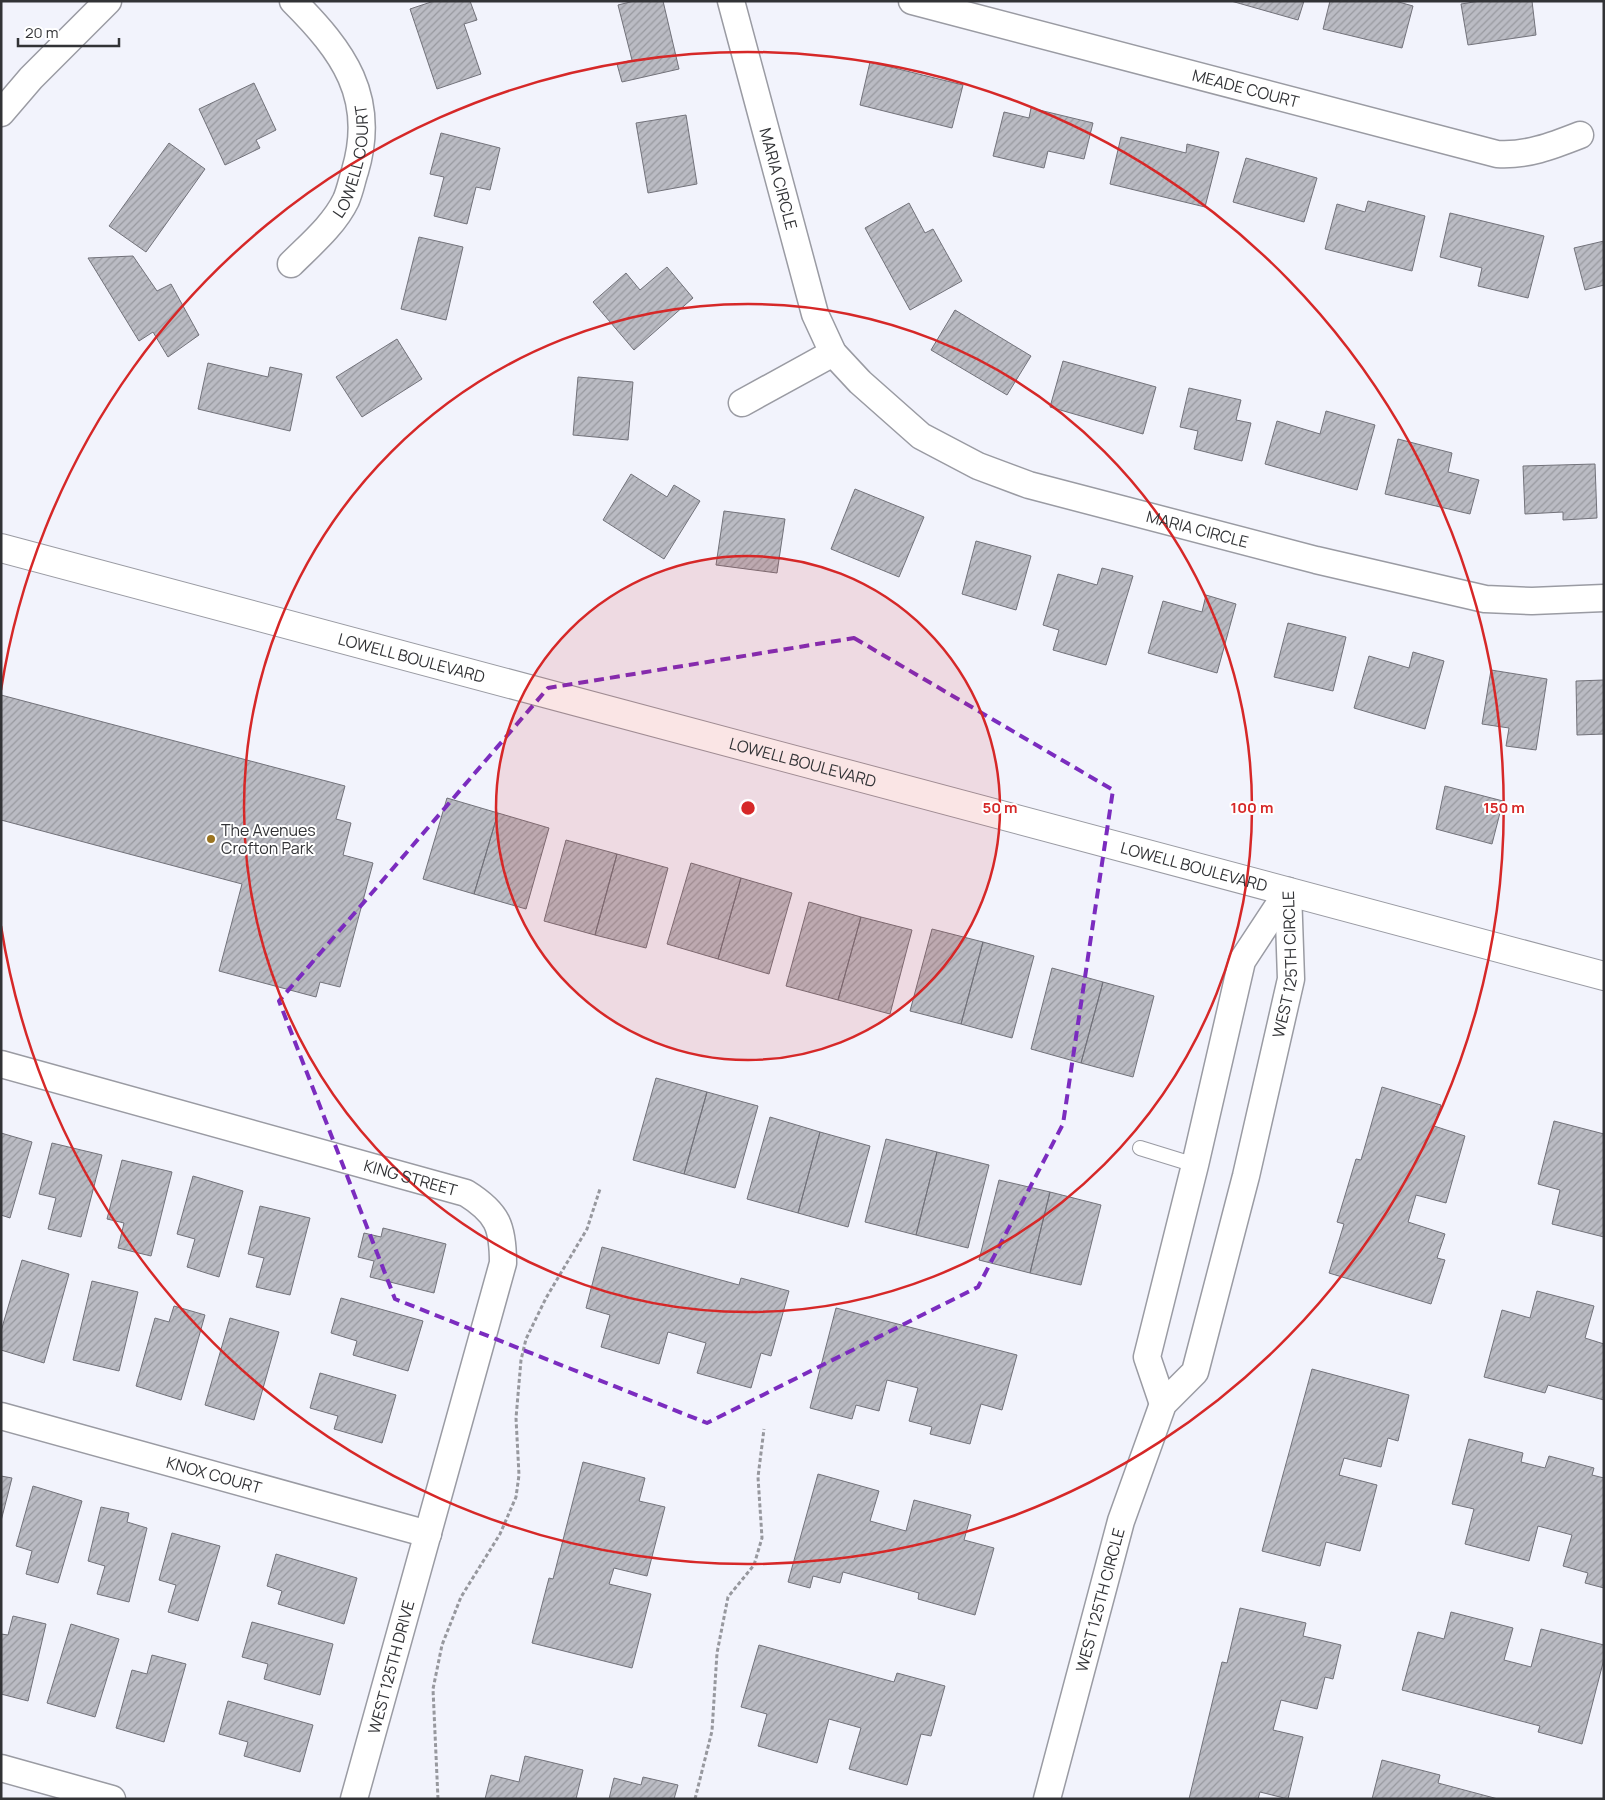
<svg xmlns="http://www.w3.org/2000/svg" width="1605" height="1800" font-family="Manrope,sans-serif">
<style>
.building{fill:url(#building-hatch);stroke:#72727a}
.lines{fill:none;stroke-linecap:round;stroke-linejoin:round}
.lane-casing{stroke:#9a9ba3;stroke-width:16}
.street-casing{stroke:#9a9ba3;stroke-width:29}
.secondary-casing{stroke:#9a9ba3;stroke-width:30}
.path{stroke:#97989e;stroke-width:3;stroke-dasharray:4 2.5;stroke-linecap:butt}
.lane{stroke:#fff;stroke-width:14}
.street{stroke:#fff;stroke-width:26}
.secondary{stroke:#fff;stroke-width:28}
.marked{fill:none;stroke:#7b2cbf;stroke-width:4;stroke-dasharray:10 6;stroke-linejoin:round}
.ring{fill:none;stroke:#d62828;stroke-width:2.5}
.poi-dot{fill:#9b7420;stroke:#fff;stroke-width:2}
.labels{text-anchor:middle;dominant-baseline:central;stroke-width:4;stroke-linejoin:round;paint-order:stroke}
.street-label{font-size:16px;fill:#323336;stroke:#fff}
.poi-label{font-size:16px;fill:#323336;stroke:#fff;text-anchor:start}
.centre{fill:#d62828;stroke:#fff;stroke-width:2.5}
.ring-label{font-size:15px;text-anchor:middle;font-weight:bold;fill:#d62828;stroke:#fff;stroke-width:4;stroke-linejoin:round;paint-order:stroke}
</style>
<defs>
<pattern id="building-hatch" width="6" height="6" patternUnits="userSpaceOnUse" patternTransform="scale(1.25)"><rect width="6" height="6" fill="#babbc3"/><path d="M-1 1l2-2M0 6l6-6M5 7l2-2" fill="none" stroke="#98999f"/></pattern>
</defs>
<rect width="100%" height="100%" fill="#f2f3fc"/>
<path class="building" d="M434 1H470L477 20 464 24 481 74 437 89 410 9Z
M634 1H663L679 69 622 82 617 64 632 60 618 5Z
M1231 1H1304L1298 20Z
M1330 1H1395L1413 6 1402 48 1323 29Z
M1480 1H1532L1536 35 1468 45 1461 4Z
M870 62 963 85 952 128 860 105Z
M254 83 276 130 256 140 260 148 225 165 199 109Z
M1031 108 1093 123 1084 159 1048 151 1044 168 993 156 1004 112 1029 118Z
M686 115 697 184 648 193 636 123Z
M441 133 500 148 490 190 476 187 467 224 434 216 444 177 430 174Z
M1121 137 1186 153 1187 144 1219 152 1205 207 1110 184Z
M169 143 205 169 146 252 109 226Z
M1246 158 1317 178 1304 222 1233 202Z
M1368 201 1425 216 1412 271 1325 249 1337 204 1365 212Z
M909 203 925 233 933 229 962 281 910 310 865 228Z
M1450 213 1544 236 1528 298 1478 286 1482 268 1440 257Z
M419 237 463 247 446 320 401 309Z
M1604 241V285L1585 290 1574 248Z
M133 256 157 291 171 284 199 335 168 357 153 332 139 341 88 258Z
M667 267 693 298 634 350 593 302 626 273 640 290Z
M955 310 1031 356 1007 395 931 350Z
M397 339 422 379 362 417 336 377Z
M1063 361 1156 387 1143 434 1050 407Z
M208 363 268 377 270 367 302 374 290 431 198 409Z
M578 377 633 382 628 440 573 435Z
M1189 388 1241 400 1236 420 1251 423 1242 461 1194 449 1198 431 1180 427Z
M1326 411 1375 425 1357 490 1265 464 1277 421 1320 434Z
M1398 439 1452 453 1448 472 1479 480 1470 514 1385 494Z
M1595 464 1597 518 1563 520V512L1525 514 1523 466Z
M631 474 667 497 674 485 700 501 664 559 603 520Z
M855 489 924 517 899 577 831 549Z
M724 511 785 519 777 573 716 565Z
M976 541 1031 556 1016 610 962 594Z
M1102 568 1133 576 1106 665 1053 650 1059 630 1043 625 1058 574 1097 585Z
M1206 595 1236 604 1217 673 1148 653 1163 601 1202 612Z
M1288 623 1346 637 1333 691 1274 677Z
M1413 652 1444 661 1425 729 1354 708 1369 656 1409 668Z
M1491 670 1547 679 1536 750 1506 746 1509 728 1482 724Z
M1604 680V734L1577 735 1576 681Z
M1 695 345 786 336 819 351 823 343 855 373 863 340 987 320 982 316 997 219 971 242 884 1 820Z
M1445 786 1503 801 1492 844 1436 829Z
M447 798 498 813 474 894 423 879Z
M498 813 549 828 526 909 474 894Z
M566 840 617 854 595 935 544 921Z
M617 854 668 868 646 948 595 935Z
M691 863 741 878 718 959 667 944Z
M741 878 792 893 769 974 718 959Z
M809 902 861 917 838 1000 786 986Z
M861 917 912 930 890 1014 838 1000Z
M932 929 983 942 961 1024 910 1011Z
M983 942 1034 956 1012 1038 961 1024Z
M1052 968 1103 982 1081 1063 1031 1049Z
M1103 982 1154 996 1133 1077 1081 1063Z
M656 1078 707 1092 684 1174 633 1160Z
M1382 1087 1441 1105 1434 1126 1465 1136 1446 1203 1416 1195 1408 1222 1445 1234 1437 1258 1445 1260 1431 1304 1329 1273 1344 1224 1337 1222 1356 1159 1361 1160Z
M707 1092 758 1106 735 1188 684 1174Z
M770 1117 820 1132 798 1213 747 1199Z
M1554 1121 1604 1134V1237L1552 1224 1560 1190 1538 1184Z
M820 1132 870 1146 848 1227 798 1213Z
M1 1133 32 1142 10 1218 1 1215Z
M886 1139 937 1152 916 1235 865 1222Z
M52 1143 102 1155 81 1237 48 1229 56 1198 39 1194Z
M937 1152 989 1165 968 1248 916 1235Z
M122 1160 172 1172 151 1256 118 1248 124 1223 107 1219Z
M193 1176 243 1191 219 1277 187 1267 195 1239 177 1234Z
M999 1180 1050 1192 1030 1273 979 1260Z
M1050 1192 1101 1205 1081 1285 1030 1273Z
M260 1206 310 1218 290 1295 256 1287 264 1258 248 1254Z
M383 1228 446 1244 434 1293 370 1277 374 1261 358 1257 364 1233 381 1237Z
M602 1247 739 1285 741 1278 789 1291 771 1356 761 1353 751 1388 697 1373 706 1343 668 1332 659 1364 601 1347 610 1315 586 1308Z
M22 1260 69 1274 44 1363 1 1350V1331Z
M92 1281 138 1292 119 1371 73 1360Z
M1537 1291 1594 1306 1585 1338 1604 1344V1400L1548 1385 1545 1393 1484 1377 1502 1310 1530 1318Z
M341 1298 423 1321 408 1371 353 1355 357 1341 331 1333Z
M174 1306 205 1315 181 1400 136 1386 155 1318 169 1322Z
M836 1308 1017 1355 1002 1410 981 1404 970 1444 930 1434 932 1427 909 1421 918 1388 887 1380 879 1411 856 1405 852 1419 810 1408Z
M230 1318 279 1332 254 1420 205 1405Z
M1312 1369 1409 1395 1398 1441 1388 1438 1381 1467 1344 1458 1339 1475 1377 1485 1360 1551 1326 1542 1320 1566 1262 1551Z
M320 1373 396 1395 382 1443 334 1429 338 1416 310 1408Z
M1469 1439 1523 1453 1521 1462 1545 1468 1549 1456 1594 1468 1592 1475 1604 1478V1588L1585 1583 1588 1573 1563 1566 1572 1535 1538 1526 1529 1561 1465 1544 1474 1509 1452 1504Z
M583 1462 645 1478 639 1501 665 1507 647 1576 614 1568 609 1584 651 1594 632 1668 532 1643 549 1578 553 1579Z
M818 1474 879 1491 870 1521 906 1531 914 1500 971 1515 964 1540 994 1548 975 1615 918 1599 919 1593 843 1572 840 1583 813 1576 810 1588 788 1582Z
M1 1476 12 1478 1 1521Z
M33 1486 82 1501 58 1583 26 1574 32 1551 16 1546Z
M101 1507 129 1513 127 1522 147 1528 129 1602 97 1594 105 1566 88 1561Z
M172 1533 220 1546 198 1621 168 1612 176 1585 159 1580Z
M276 1554 357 1578 344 1624 278 1604 282 1591 267 1586Z
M1240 1608 1306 1623 1303 1636 1341 1645 1333 1679 1325 1677 1317 1709 1281 1700 1273 1730 1303 1737 1288 1799 1260 1792 1258 1799H1189L1222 1662 1227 1663Z
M1451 1612 1513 1628 1504 1660 1531 1667 1541 1629 1604 1645V1659L1582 1744 1538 1732 1540 1726 1402 1690 1418 1632 1444 1639Z
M13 1616 46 1624 28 1701 1 1694V1634L8 1635Z
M252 1622 333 1644 320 1695 264 1679 268 1664 242 1657Z
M71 1624 119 1639 95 1717 47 1703Z
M759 1645 894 1682 897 1673 945 1686 931 1736 921 1734 907 1785 849 1769 861 1728 829 1719 817 1763 758 1746 767 1714 741 1707Z
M152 1655 186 1664 164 1742 116 1728 132 1670 147 1674Z
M228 1701 313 1725 300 1772 244 1756 248 1742 219 1734Z
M525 1756 583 1770 576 1799H485L491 1775 519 1782Z
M1382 1760 1440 1775 1438 1783 1498 1799H1372Z
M643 1777 678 1785 674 1799H609L614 1778 641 1785Z"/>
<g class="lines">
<g class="lane-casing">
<path id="lane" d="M1140 1148 1195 1165"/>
</g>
<g class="street-casing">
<g id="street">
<path id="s1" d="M731 1 815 314 833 353 860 382 921 436 978 466 1029 485 1316 560 1485 599 1532 601 1604 598"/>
<path id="s2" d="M912 1 1497 154C1526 156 1552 146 1580 135"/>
<path d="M1 113 31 78 108 1"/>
<path id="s3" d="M291 264C310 245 334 225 346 200 350 191 352 180 355 171 377 97 343 51 293 1"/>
<path d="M742 403 833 353"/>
<path id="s4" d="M1 1064 466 1193C498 1213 503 1227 503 1263L354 1799"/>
<path d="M1163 1404 1147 1357 1195 1165 1242 961 1288 891"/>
<path id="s5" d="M1 1416 428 1534"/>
<path d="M1 1768 112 1799"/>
<path id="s6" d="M1047 1799 1121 1521 1163 1404 1195 1372 1246 1176 1291 979 1288 891"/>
</g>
</g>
<g class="secondary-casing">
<g id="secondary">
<path id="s7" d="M1 548 1604 976"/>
</g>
</g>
<path class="path" d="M438 1799 433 1689 442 1645 461 1597 500 1534 516 1497 519 1475 516 1418 521 1360 526 1339 546 1298 587 1229 600 1189
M695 1799 712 1731 717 1653 728 1597 754 1565 762 1538 758 1477 764 1429"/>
<use href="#lane" class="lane"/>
<use href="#street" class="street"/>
<use href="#secondary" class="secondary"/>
</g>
<path class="marked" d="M854 638 1113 790 1063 1124 978 1287 707 1423 395 1299 279 1001 548 688Z"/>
<circle cx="748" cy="808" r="252" fill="#d62828" fill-opacity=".12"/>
<g class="ring">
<circle cx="748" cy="808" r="252"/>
<circle cx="748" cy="808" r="504"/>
<path d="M1 690A756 756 0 1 1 1 926"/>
</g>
<circle class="poi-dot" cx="211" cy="839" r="5"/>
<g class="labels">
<g class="street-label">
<text stroke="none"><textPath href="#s2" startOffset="345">MEADE COURT</textPath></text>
<text stroke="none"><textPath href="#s3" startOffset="124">LOWELL COURT</textPath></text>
<text stroke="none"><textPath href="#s1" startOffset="184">MARIA CIRCLE</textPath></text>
<text stroke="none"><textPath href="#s1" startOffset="781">MARIA CIRCLE</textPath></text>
<text stroke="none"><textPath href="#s7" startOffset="425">LOWELL BOULEVARD</textPath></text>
<text stroke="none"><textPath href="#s7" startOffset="830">LOWELL BOULEVARD</textPath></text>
<text stroke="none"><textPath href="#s7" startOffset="1235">LOWELL BOULEVARD</textPath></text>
<text stroke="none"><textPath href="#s6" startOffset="876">WEST 125TH CIRCLE</textPath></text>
<text stroke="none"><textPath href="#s4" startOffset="425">KING STREET</textPath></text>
<text stroke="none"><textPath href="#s5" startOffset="221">KNOX COURT</textPath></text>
<text stroke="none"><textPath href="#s6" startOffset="206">WEST 125TH CIRCLE</textPath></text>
<text transform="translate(391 1667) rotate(-75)">WEST 125TH DRIVE</text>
</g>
<g class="poi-label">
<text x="221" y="830">The Avenues<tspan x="221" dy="18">Crofton Park</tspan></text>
</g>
</g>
<circle cx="748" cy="808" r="8" class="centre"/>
<g class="ring-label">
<text x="1000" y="813">50 m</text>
<text x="1252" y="813">100 m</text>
<text x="1504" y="813">150 m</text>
</g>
<rect width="1605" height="1800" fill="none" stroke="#323336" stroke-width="5"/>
<path d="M18 38v8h101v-8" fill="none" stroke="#323336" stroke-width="2.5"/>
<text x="25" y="38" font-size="15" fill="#323336" stroke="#ffffff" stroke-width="4" paint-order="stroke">20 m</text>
</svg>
